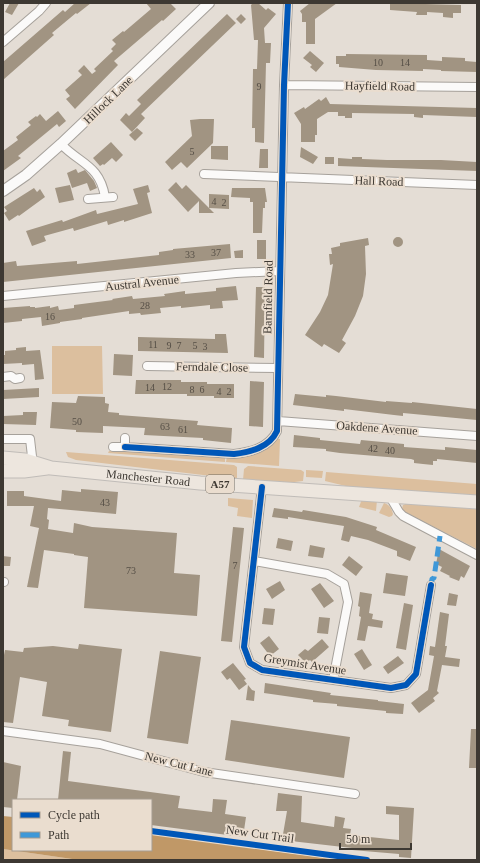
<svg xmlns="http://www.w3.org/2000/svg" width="480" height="863" font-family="Georgia,serif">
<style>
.green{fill:#dcbf9e}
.water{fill:#c09867}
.building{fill:#a19482}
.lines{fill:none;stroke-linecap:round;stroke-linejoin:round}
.minor-casing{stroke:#a6a19b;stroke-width:10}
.tertiary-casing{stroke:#a6a19b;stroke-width:12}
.primary-casing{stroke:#c0bcb8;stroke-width:15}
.minor{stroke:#fbfaf9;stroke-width:8}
.tertiary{stroke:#fbfaf9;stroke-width:10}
.primary{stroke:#ede6de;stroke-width:13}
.quiet{stroke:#3f98d8;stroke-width:5;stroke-dasharray:10 5;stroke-linecap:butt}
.cycleway-casing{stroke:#eaddcf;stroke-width:8}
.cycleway{stroke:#0057b8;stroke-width:6}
.labels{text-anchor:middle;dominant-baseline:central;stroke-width:4;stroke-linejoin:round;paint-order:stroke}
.number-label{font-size:10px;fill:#564f46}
.shield{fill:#eaddcf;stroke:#716a61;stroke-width:1}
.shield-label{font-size:11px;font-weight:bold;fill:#3d3832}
.street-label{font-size:12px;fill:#3d3832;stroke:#eaddcf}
</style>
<rect width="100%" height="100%" fill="#e4ddd5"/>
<path class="green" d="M52,346H102L103,394H52Z
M277,439H280L279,466L226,462L227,456L265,448Z
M135,449L225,456V462L108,453L109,451L135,452Z
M66,452L234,465L237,467V479L76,460L68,457Z
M248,466L301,470L304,472L303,481L286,483L243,480L244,469Z
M306,470L323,471L322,478L306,477Z
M326,472L477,484V497L354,488L325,481Z
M228,498L253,500L252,518L237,516L238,508L228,506Z
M362,499L377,500L376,511L359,507Z
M384,503C389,504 392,509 393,514L392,516L389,517L379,513Z
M408,503L477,509V549L405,512L402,509L403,505Z
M3,849L79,860H3Z"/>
<path class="water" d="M3,816L13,817V850H151V834L339,860H79L3,849Z"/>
<path class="building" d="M10,3H19L12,15L5,12Z
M75,3H91L77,14L76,13L52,33L54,35L3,80V62L63,10L65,12Z
M146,3H170L176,9L163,21L162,20L114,61L118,65L75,109L66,99L70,96L65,90L82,75L78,71L84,65L92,74L96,71L94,69L113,51L111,49L116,44L112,40L123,31L124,32L151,9Z
M253,3H258L266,10L268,8L276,14L264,28L265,43H271L270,63H266L264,143L255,142V128H252L253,69H257L258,40H254L251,5Z
M310,3H337L315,19V44H306V22H302V14L300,11Z
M390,3L461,5V13H453V18L443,17V13L427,12V15H416L417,12L390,10Z
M227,14L236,23L141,114L145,118L132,132L120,120L126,113L129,116L141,104L137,100Z
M241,14L246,19L241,24L236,19Z
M310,51L324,63L316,72L310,67L312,65L303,58Z
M346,54L427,55V60L442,61V57L465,58V61L477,62V72L441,71V70L423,69V71L376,70L339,67V64H336V56H346Z
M326,97L330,104L477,108V117L423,115V118L414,117V114L352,113V118H345V116H338V112H328L317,119V135H315V142H301V124L294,113L304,107L305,109L319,99L321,101Z
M58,111L66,121L59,127L57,124L18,156L21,158L3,171V151L18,140L16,137L31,125L28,122L36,116L37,117L40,114L46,121Z
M200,119H214L213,143L187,168L181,162L172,170L165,162L192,136L190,120Z
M137,128L143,133L135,141L129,135Z
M111,142L123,155L116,162L112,158L104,165L103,164L100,166L93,158Z
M211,146H228V160L211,159Z
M301,147L318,157L313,164L300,157Z
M260,149H268V168H259Z
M325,157H334V164H325Z
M352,157H362V159L387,160H441L477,162V171L338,166V158L352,159Z
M76,169L78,173L85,170L94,181L97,188L90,191L87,183L72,188L67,173Z
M176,182L182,189L186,185L214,213H199V201L188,212L168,190Z
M70,185L74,200L59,203L55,188Z
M148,185L150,192L147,193L152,213L124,222V220L108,225L107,221L74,231L73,228L44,236L46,241L32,246L26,231L62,220L63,222L96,210L97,214L138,204L133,189Z
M34,188L37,192L40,189L45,197L19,216L18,215L9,221L4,213L7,211L4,207Z
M232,188H265L267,202H265V208H263L262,233H253V202H250V198L231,197Z
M209,194L229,195V209L209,208Z
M393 242a5 5 0 1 1 10 0a5 5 0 1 1-10 0Z
M368,238L369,245L365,246L366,274L363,296L355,316L342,340L346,343L339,353L324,344L322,347L305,335L320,312L328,295L333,264L330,265L329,254H332L331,248L340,246V243Z
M257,240H266V259H257Z
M230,244L231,258L3,282V263L16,261L17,266L77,261V264L159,255V252L173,250V249Z
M243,250V258H235L234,251Z
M236,286L238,300L222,301L223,308L210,309V305L181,308V306L160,308L161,313L141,315L140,313L129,314V311L82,318V319L60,322V323L42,326L41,317L22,319V321L3,323V308L30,306V307H35V308L50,306V308L58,306L59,310L74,308V305L113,300L112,299L132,296L133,299L165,296L164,294L185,291V294L216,291V288Z
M256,287H265L264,358L254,357Z
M215,334H226L228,353L138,351V337L215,339Z
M26,347V351L40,350L44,379L35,380L34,364L22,365V363L3,364V355H5V351L16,350V348Z
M114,354L133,355L132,376L113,375Z
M136,380H181V382H207V384H234V398H214V396H187V394H135Z
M250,381L264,382L263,427L249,426Z
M39,388V397L3,399V390Z
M295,394L326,397V395L336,396L386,402V401L412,403V402L477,409V420L403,413V416L394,415L344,409V411L293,405Z
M78,396L105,397V403L109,404L108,412L119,413V415L198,421L197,425L232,428L231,443L203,440V438L144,435L145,428L103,426V433L76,432V430L50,428L52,402L76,403Z
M23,412H37L36,425L3,424V416L23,415Z
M294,435L320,438V440L360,444L361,440L404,444V447L445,450V447L477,450V463L437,459V461H433V465L423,464L414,463V460L411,459L340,453L326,451V449L293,447Z
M81,489L118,492L116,514L48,508L47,519L49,520L48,529L73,533L74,523L92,527L177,533L174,573L200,575L197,616L84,608L88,557L74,555V554L44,550L38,588L27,587L39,528L30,526L34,506H7V491H24V496L61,501L62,490L81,492Z
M274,508L302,512L303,510L346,517L377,527L376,530L416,547L410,561L397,556V551L368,540L351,536L349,542L341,540L344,526L288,517V519L272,517Z
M233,527L244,528L232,642L221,641Z
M278,538L293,541L291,551L276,548Z
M310,545L325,548L323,558L308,556Z
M439,549L470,566L464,578L461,576L459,581L449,577L450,576L440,571L442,567L436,564Z
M3,556L11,557L10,566H3Z
M349,556L363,567L356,576L342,565Z
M386,573L408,576L405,596L383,593Z
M280,581L285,590L272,599L266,589Z
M320,583L334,601L324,608L311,589Z
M360,592L372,594L369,613L373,614L372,619L383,621L382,628L368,626L365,641L357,640L361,617L359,616L360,607L358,606Z
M449,593L458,595L456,606L447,605Z
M404,603L413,605L406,650L396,648Z
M264,608L275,609L273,625L262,624Z
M440,612L449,614L445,646H447L445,657L460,659L459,667L442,665L437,691L439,693L433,698L435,701L419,713L411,703L428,690L434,656L429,655L430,646L435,647Z
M319,617L330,618L328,634L317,633Z
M269,636L279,649L270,656L260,643Z
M322,639L329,647L312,662L310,660L306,663L298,655L305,649L308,651Z
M79,644L122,649L111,732L68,726L69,720L42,716L47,682L20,677L13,723L3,722V660L5,650L23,652L24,648L53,646L78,649Z
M362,649L372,665L364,670L354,654Z
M160,651L201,657L188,744L147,738Z
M398,656L404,663L388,674L383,667Z
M233,663L246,679L244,680L247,684L239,690L230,678L227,680L221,672Z
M265,683L331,693L330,695L378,700V701L404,704L403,714L386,713V711L337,706V704L313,702V700L264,693Z
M248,685L252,690L255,691L254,701L246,700Z
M231,720L350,737L344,778L225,760Z
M471,729H477V768H469Z
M63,751L71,752L68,781L180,796L178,808L212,812L213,799L227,800L225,814L246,817L243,837L151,825V800H58Z
M3,762L21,766L17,800H13V808L3,807Z
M278,793L302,796L301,822L334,827L335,816L345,818L343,828L351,829L350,835L399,840V815L386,814V806L414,808L411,858L399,857V854L352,850V848L282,840L287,811H276Z"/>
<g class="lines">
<g class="minor-casing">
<path id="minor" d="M3,42L39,11L46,3
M284,85L477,87
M61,144C80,164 100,165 105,197
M204,174L477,185
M88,199L113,197
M3,296L236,273L280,271
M147,366L278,368
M3,377L11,376L15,379L20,378
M278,421L477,436
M3,439H30L33,465
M113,447H125V438
M125,447L234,454C250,452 269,448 277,431L284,85L288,3
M262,487L244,647L250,663L262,670L391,688L406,685L416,674L431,585
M389,495L399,512L403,516L477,555
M254,561L327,574L344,584L348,602L333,680
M3,582H4
M3,731L100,744L204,772L355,794"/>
</g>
<g class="tertiary-casing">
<path id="tertiary" d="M3,191L26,175L61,144L209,3"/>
</g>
<g class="primary-casing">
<g id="primary">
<path id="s1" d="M3,458L25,460L51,468L200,483L477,502"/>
<path d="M3,471H24L47,468"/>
</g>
</g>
<use href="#minor" class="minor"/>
<use href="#tertiary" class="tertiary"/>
<use href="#primary" class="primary"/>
<path class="quiet" d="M431,585L432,579L434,578L440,536"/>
<g class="cycleway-casing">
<path id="cycleway" d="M125,447L234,454C250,452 269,448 277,431L284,85L288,3
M262,487L244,647L250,663L262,670L391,688L406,685L416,674L431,585
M151,831L367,860"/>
</g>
<use href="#cycleway" class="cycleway"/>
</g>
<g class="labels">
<g class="number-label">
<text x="378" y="62">10</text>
<text x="405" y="62">14</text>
<text x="259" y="86">9</text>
<text x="192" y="151">5</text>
<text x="214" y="201">4</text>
<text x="224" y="202">2</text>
<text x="216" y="252">37</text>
<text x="190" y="254">33</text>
<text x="145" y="305">28</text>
<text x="50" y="316">16</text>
<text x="153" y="344">11</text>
<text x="169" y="345">9</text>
<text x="179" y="345">7</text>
<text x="195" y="345">5</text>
<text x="205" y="346">3</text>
<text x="167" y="386">12</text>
<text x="150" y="387">14</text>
<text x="192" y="389">8</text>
<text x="202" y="389">6</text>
<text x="219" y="391">4</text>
<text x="229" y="391">2</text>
<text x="77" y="421">50</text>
<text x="165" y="426">63</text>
<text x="183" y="429">61</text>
<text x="373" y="448">42</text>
<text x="390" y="450">40</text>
<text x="105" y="502">43</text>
<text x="235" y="565">7</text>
<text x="131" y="570">73</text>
</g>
<rect class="shield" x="206" y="475" width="28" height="18" rx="3"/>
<g class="shield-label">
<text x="220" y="484">A57</text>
</g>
<g class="street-label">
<text transform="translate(380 86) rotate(1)">Hayfield Road</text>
<text transform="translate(108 100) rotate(-44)">Hillock Lane</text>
<text transform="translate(379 181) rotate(2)">Hall Road</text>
<text transform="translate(142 283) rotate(-6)">Austral Avenue</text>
<text transform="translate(268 297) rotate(-89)">Barnfield Road</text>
<text transform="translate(212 367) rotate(1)">Ferndale Close</text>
<text transform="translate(377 428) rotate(4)">Oakdene Avenue</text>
<text stroke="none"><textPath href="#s1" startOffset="147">Manchester Road</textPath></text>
<text transform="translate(305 664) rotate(9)">Greymist Avenue</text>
<text transform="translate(179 764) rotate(14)">New Cut Lane</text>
<text transform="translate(260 834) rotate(8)">New Cut Trail</text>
</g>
</g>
<rect width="480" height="863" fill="none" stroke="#3d3832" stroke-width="8"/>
<rect x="12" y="799" width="140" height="52" fill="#eaddcf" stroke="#a59b90"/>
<rect x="20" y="812" width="20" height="6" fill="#0057b8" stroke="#a59b90"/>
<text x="48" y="819" font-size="12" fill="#3d3832">Cycle path</text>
<rect x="20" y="832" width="20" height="6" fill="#3f98d8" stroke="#a59b90"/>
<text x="48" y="839" font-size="12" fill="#3d3832">Path</text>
<path d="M340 843v6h71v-6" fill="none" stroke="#3d3832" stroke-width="2"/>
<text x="346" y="843" font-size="12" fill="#3d3832" stroke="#eaddcf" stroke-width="3" paint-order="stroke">50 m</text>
</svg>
